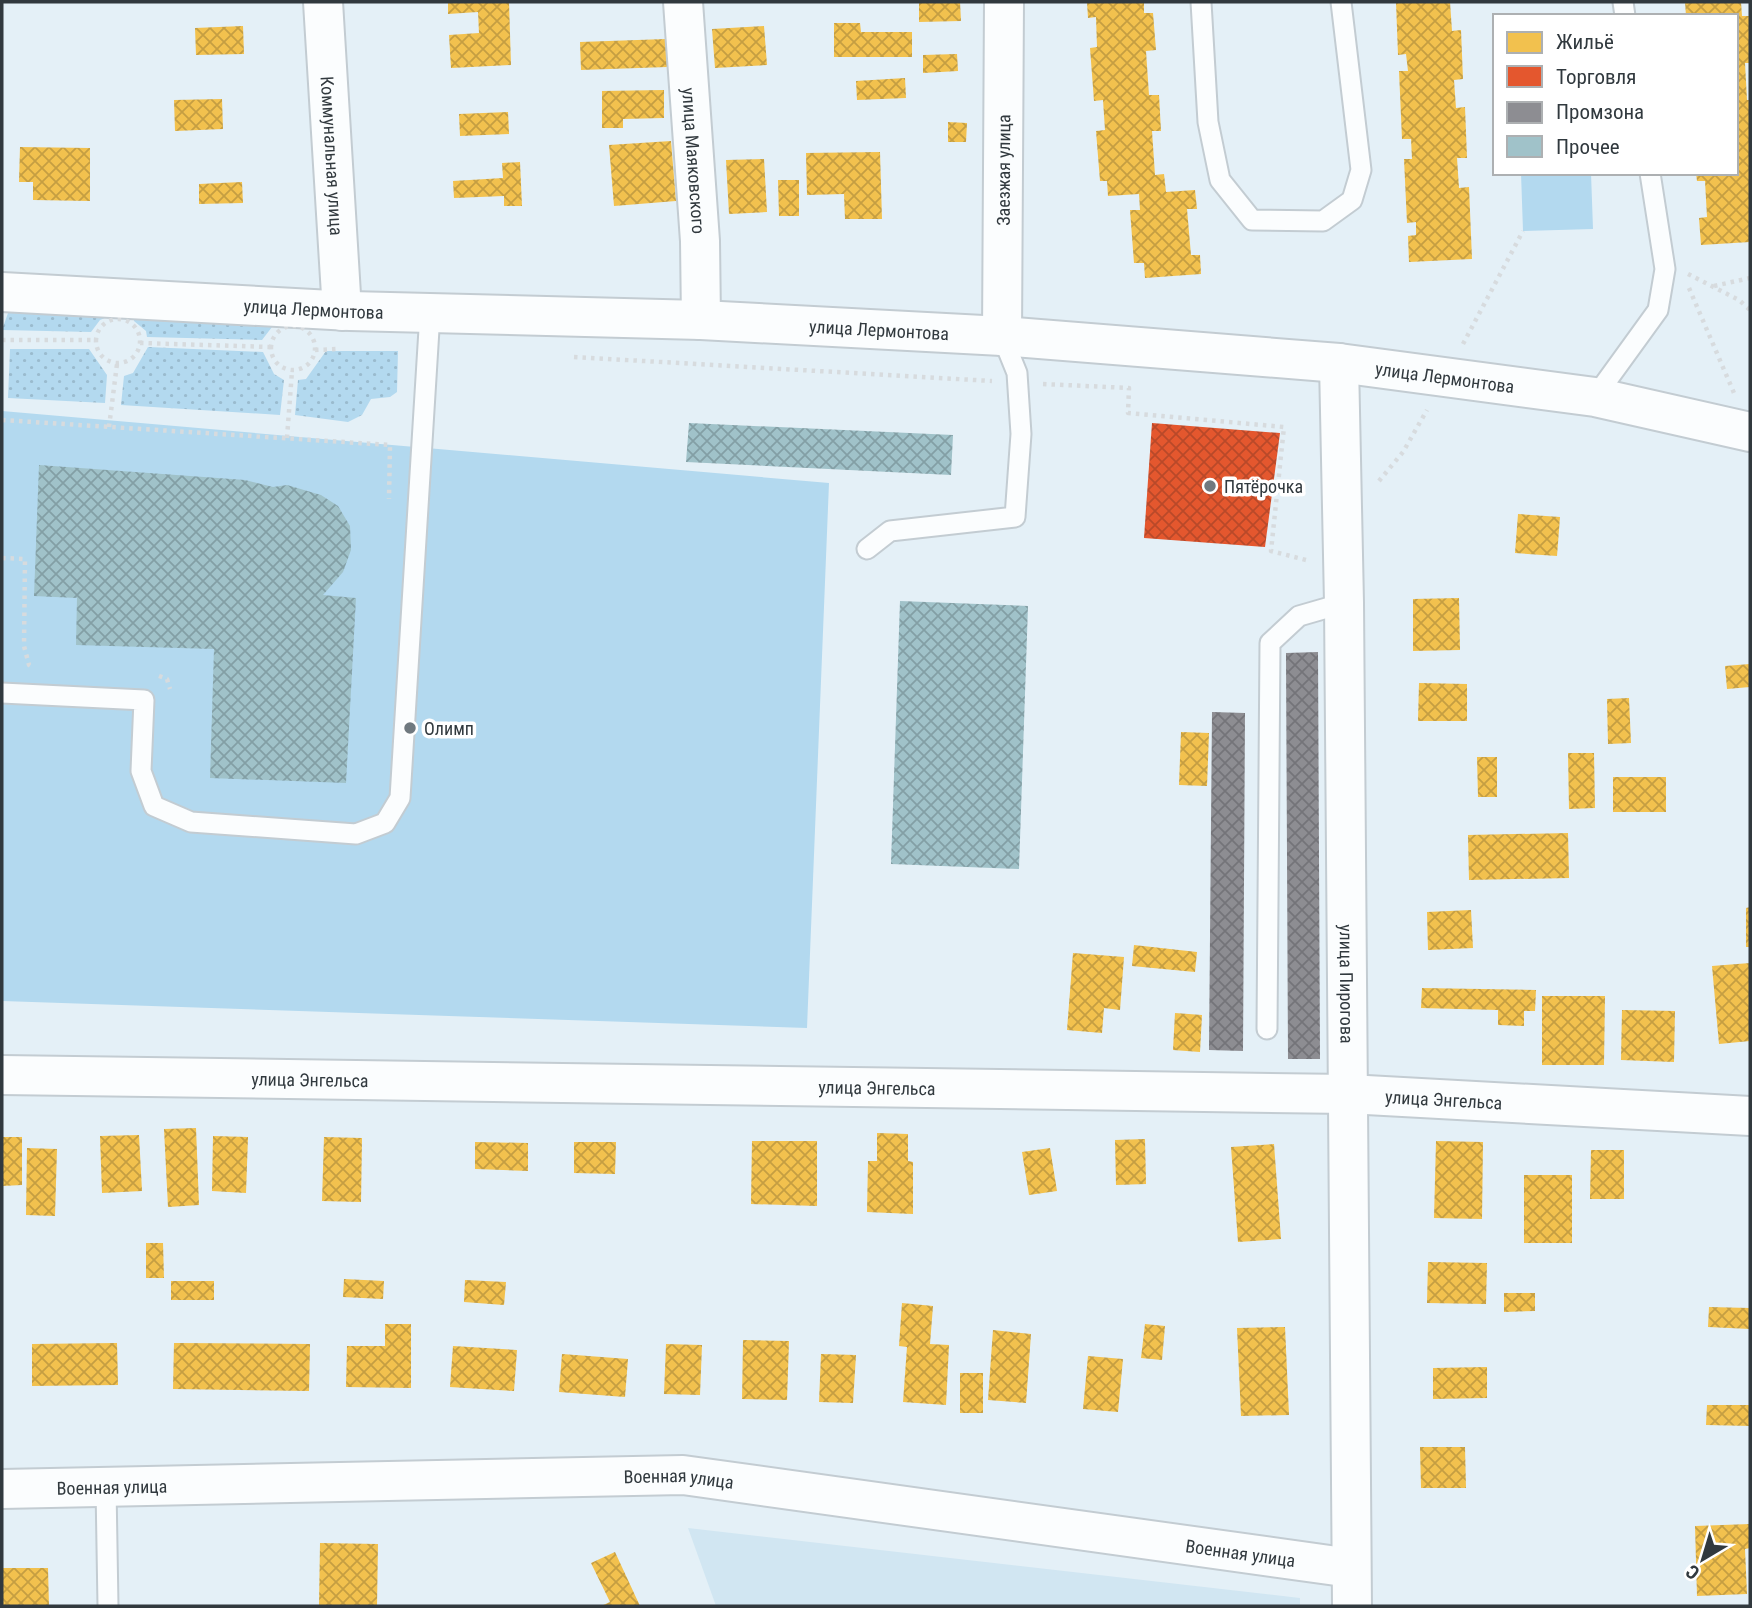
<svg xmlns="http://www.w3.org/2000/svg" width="1752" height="1608" font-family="'Roboto Condensed',sans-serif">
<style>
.built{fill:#d1e6f2}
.grass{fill:url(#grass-dots)}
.park{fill:#b3d9ef}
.homes{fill:url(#homes-cross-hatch)}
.shops{fill:url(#shops-cross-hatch)}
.industry{fill:url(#industry-cross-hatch)}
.building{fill:url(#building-cross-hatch)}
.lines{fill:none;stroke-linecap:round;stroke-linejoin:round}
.service-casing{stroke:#c3ccd2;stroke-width:23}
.minor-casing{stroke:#c3ccd2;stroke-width:42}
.tertiary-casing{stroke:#c3ccd2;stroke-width:42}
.path{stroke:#d7dbde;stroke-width:4.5;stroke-dasharray:3.5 5;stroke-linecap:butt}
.service{stroke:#fbfdfe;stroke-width:19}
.minor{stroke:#fbfdfe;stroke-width:38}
.tertiary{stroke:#fbfdfe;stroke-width:38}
.poi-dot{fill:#70797f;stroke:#fff;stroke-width:2.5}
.labels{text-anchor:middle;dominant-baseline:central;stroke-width:7;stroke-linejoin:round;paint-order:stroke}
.street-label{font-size:18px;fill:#31393e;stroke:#fff}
.poi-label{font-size:18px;fill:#31393e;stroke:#fff;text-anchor:start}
</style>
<defs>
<pattern id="grass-dots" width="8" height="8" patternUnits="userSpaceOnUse" patternTransform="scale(1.75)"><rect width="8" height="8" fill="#b3d9ef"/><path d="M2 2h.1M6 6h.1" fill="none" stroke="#9abbce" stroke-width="1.8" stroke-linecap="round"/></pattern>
<pattern id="homes-cross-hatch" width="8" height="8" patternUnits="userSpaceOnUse" patternTransform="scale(1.75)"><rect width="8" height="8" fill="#f2c14e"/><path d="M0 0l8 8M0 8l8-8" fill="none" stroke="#c59e42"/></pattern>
<pattern id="shops-cross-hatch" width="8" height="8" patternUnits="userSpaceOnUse" patternTransform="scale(1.75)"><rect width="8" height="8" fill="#e4572e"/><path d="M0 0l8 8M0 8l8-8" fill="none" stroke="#b94929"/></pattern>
<pattern id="industry-cross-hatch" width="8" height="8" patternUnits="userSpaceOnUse" patternTransform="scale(1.75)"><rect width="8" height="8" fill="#8d8d92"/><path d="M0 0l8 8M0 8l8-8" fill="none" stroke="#747479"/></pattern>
<pattern id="building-cross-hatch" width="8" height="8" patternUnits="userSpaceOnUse" patternTransform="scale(1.75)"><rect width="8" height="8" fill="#a0c2c9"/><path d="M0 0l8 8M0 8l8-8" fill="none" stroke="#839fa5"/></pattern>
</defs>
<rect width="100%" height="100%" fill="#e4f0f7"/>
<path class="built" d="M688,1528L1300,1598V1606H716Z"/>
<path class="grass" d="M20,307L110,316L100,320L91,332L2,330L8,313Z
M133,307L287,320L272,327L262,340L147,337L146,331L134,321Z
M148,347L263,352L274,374L284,380L280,415L121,405L124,376L133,373Z
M10,349H89L107,375L105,403L8,398Z
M326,351H398L397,392L390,397L371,399L362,415L348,422L295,415L298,380L306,379Z"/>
<path class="park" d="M1521,173H1591L1593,229L1523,231Z
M2,411L829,483L807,1028L2,1001Z"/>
<path class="homes" d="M448,2H509L511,65L451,68L449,35L479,33L478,12L448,14Z
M919,2H960L961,21L919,22Z
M1087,2H1144V13H1153L1156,50L1146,51L1149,95H1159L1161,131H1152L1155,175L1164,174L1166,192L1195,190L1197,209H1187L1191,255H1200L1201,274L1145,278L1144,263H1134L1130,210H1140L1139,194L1108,196L1107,181H1100L1096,131L1105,130L1103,100L1094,101L1090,48L1097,47L1096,17L1088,18Z
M1396,2H1450L1452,31L1461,30L1463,79L1454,80L1456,108L1465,107L1467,158H1457L1459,188L1469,187L1472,259L1409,262L1408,236L1416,235V222L1407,223L1404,159H1412L1411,139H1402L1399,71H1408L1406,54L1398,55Z
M1685,2H1741L1742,16H1750V63H1745L1747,100H1750V242L1701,245L1699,218L1707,217L1705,181H1697L1696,173H1736V16H1686Z
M834,23H860L861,32H912V57H834Z
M243,26L244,54L196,55L195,28Z
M764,26L767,65L715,68L712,29Z
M666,39L667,67L581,70L580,42Z
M957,54L958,71L923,73V55Z
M905,78L906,98L857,100L856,81Z
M664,90V118L623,119V128H602V91Z
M222,99L223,129L175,131L174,100Z
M508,112L509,134L460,136L459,114Z
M948,122L967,123L966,142H948Z
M671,141L676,201L614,206L609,145Z
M20,147L90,148V201L33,200V182H19Z
M880,152L882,219H845L844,194L807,195L806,153Z
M764,159L767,212L729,214L726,160Z
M520,162L522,206H504V196L454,198L453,181L503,178L502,163Z
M778,180H799V216H779Z
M242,182L243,203L199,204V184Z
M1518,514L1560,517L1557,556L1515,553Z
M1459,598L1460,650L1413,651V599Z
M1750,664V687L1727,689L1725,666Z
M1419,683L1467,684V721H1418Z
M1629,698L1631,743L1608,744L1607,699Z
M1181,732L1209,733L1207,786L1179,785Z
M1568,753H1594L1595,808L1569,809Z
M1477,757H1497V797H1478Z
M1613,777H1666V812H1613Z
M1568,833L1569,878L1469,880L1468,835Z
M1750,907V947H1746V908Z
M1471,910L1473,948L1428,950L1427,912Z
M1134,945L1197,952L1195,972L1132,966Z
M1073,953L1124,957L1120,1010L1104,1008L1102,1033L1067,1030Z
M1750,963V1041L1719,1044L1712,966Z
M1422,988L1536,990L1535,1011H1524V1026L1498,1025V1010L1421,1008Z
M1542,996H1605L1604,1065H1542Z
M1622,1010L1675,1011L1674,1062L1621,1060Z
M1175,1013L1202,1015L1200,1052L1173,1050Z
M196,1128L199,1205L168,1207L164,1129Z
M877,1133L908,1134V1161L913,1162V1214L867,1212L868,1161H877Z
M139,1135L142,1191L102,1193L100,1136Z
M213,1136L248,1137L246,1193L212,1191Z
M2,1137H22V1185L2,1186Z
M324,1137L362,1138L361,1202L322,1201Z
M1145,1139L1146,1184L1116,1185L1115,1140Z
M752,1141H817V1206L751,1204Z
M1436,1141L1483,1142L1482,1219L1434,1218Z
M475,1142L528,1143V1171L475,1169Z
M574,1142H616L615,1174L574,1173Z
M1274,1144L1281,1239L1238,1242L1231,1147Z
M27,1148L57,1149L55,1216L26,1215Z
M1050,1148L1057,1191L1029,1195L1022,1152Z
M1591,1150H1624V1199H1590Z
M1524,1175H1572V1243H1524Z
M146,1243H163L164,1278H146Z
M1428,1262L1487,1263L1486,1304L1427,1303Z
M344,1279L384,1281L383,1299L343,1297Z
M465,1280L506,1282L504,1305L464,1302Z
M171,1281H214V1300H171Z
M1504,1293H1535V1311L1504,1312Z
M902,1303L933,1306L930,1344L949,1345L946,1405L903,1402L907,1347L899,1346Z
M1709,1307L1750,1308V1329L1708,1327Z
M385,1324H411V1388L346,1387L347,1346H385Z
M1145,1324L1165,1326L1162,1360L1141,1358Z
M1285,1327L1289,1415L1241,1416L1237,1328Z
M993,1330L1031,1334L1026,1403L988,1400Z
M743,1340L789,1341L787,1400L742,1399Z
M117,1343L118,1385L32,1386V1344Z
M174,1343L310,1344L309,1391L173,1389Z
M666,1344L702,1345L700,1395L664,1394Z
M453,1346L517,1350L514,1391L450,1387Z
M562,1354L628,1359L625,1397L559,1392Z
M821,1354L856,1355L853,1403L819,1402Z
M1088,1356L1123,1359L1118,1412L1083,1409Z
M1487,1367V1398L1433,1399V1368Z
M960,1373H983V1413H960Z
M1707,1405H1750V1426L1706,1425Z
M1420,1447H1465L1466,1488H1421Z
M1750,1524V1548L1745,1549L1747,1594L1697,1596L1695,1526Z
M320,1543L378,1544L377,1606H319Z
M615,1552L640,1606H601L610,1602L591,1563Z
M2,1568H48L49,1606H2Z"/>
<path class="shops" d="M1152,423L1280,433L1265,547L1144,538Z"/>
<path class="industry" d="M1318,652L1320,1059H1288L1286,653Z
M1212,712L1245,713L1243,1051L1209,1050Z"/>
<path class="building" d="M689,423L953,435L951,475L686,462Z
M39,465L245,480L273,487L287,485L321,495L338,506L350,526L351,550L343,572L323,595L356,598L346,783L210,778L214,649L76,645L77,598L34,596Z
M900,601L1028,606L1019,869L891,864Z"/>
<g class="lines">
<g class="service-casing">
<path id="service" d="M1201,2L1208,122L1220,180L1252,220L1323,221L1352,200L1361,170L1341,2
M1623,2L1625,16
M1595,397L1658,310L1665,269L1650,173
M867,549L890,531L1015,517L1021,434L1017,373L1002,336
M2,693L144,700L141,771L154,806L191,822L356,834L385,823L400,798L430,313
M1267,1029L1270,643L1299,616L1344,603
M106,1487L108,1606"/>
</g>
<g class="minor-casing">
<g id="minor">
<path id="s1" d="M323,2L342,311"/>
<path id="s2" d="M683,2L700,241L701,320"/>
<path id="s3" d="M1002,336L1004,2"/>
<path id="s4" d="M1339,363L1344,603L1352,1606"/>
<path id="s5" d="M2,1075L1348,1094L1750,1116"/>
<path id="s6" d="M2,1489L683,1475L1351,1568"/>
</g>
</g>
<g class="tertiary-casing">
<g id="tertiary">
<path id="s7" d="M2,292L350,311L701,320L1002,336L1339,363L1595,397L1750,432"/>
</g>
</g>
<path class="path" d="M1688,274L1739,300L1750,310
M1714,286L1750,278
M1689,288L1734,393
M96 341a22 22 0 1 1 44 0a22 22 0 1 1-44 0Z
M271 348a22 22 0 1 1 44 0a22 22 0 1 1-44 0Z
M2,340H96
M140,343L271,347
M1463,344L1523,231
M315,350L338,349
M574,357L992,381
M1043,384L1129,388L1128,413L1284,427L1271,551L1310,561
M2,420L390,445L389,499
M109,427L117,364
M287,438L292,371
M1379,481L1403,452L1427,410
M2,558L25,559L24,646L29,665L32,667
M159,676L167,679L170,689"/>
<use href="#service" class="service"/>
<use href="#minor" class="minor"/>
<use href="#tertiary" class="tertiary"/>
</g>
<g class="poi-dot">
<circle cx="1210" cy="486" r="7"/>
<circle cx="410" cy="728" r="7"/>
</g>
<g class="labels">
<g class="street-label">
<text stroke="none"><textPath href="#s1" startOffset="154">Коммунальная улица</textPath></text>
<text stroke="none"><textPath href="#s2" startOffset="159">улица Маяковского</textPath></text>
<text stroke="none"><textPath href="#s3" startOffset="166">Заезжая улица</textPath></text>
<text stroke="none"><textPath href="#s7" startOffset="312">улица Лермонтова</textPath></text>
<text stroke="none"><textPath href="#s7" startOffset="878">улица Лермонтова</textPath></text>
<text stroke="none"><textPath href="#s7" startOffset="1446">улица Лермонтова</textPath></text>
<text stroke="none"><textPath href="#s4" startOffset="621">улица Пирогова</textPath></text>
<text stroke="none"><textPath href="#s5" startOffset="308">улица Энгельса</textPath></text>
<text stroke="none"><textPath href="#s5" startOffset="875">улица Энгельса</textPath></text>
<text stroke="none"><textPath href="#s5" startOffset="1442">улица Энгельса</textPath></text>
<text stroke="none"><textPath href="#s6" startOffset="677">Военная улица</textPath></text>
<text stroke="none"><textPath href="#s6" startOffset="110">Военная улица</textPath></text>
<text stroke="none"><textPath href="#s6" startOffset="1244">Военная улица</textPath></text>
</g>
<g class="poi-label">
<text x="1224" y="486">Пятёрочка</text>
<text x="424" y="728">Олимп</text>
</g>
</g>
<rect width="1752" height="1608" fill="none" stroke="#31393e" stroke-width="7"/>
<rect x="1493" y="14" width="245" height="161" fill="#ffffff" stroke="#adb0b2" stroke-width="2"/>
<rect x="1507" y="32" width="35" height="21" fill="#f2c14e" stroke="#adb0b2" stroke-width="2"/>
<text x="1556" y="49" font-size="21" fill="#31393e">Жильё</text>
<rect x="1507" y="66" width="35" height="21" fill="#e4572e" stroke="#adb0b2" stroke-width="2"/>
<text x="1556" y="84" font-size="21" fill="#31393e">Торговля</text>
<rect x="1507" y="102" width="35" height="21" fill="#8d8d92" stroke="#adb0b2" stroke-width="2"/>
<text x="1556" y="119" font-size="21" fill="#31393e">Промзона</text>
<rect x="1507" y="136" width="35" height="21" fill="#a0c2c9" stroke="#adb0b2" stroke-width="2"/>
<text x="1556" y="154" font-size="21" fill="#31393e">Прочее</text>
<g transform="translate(1703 1559) rotate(218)" stroke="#ffffff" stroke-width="5" paint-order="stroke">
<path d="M0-5L12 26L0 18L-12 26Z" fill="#31393e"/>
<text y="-10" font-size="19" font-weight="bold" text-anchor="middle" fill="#31393e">С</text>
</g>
</svg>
